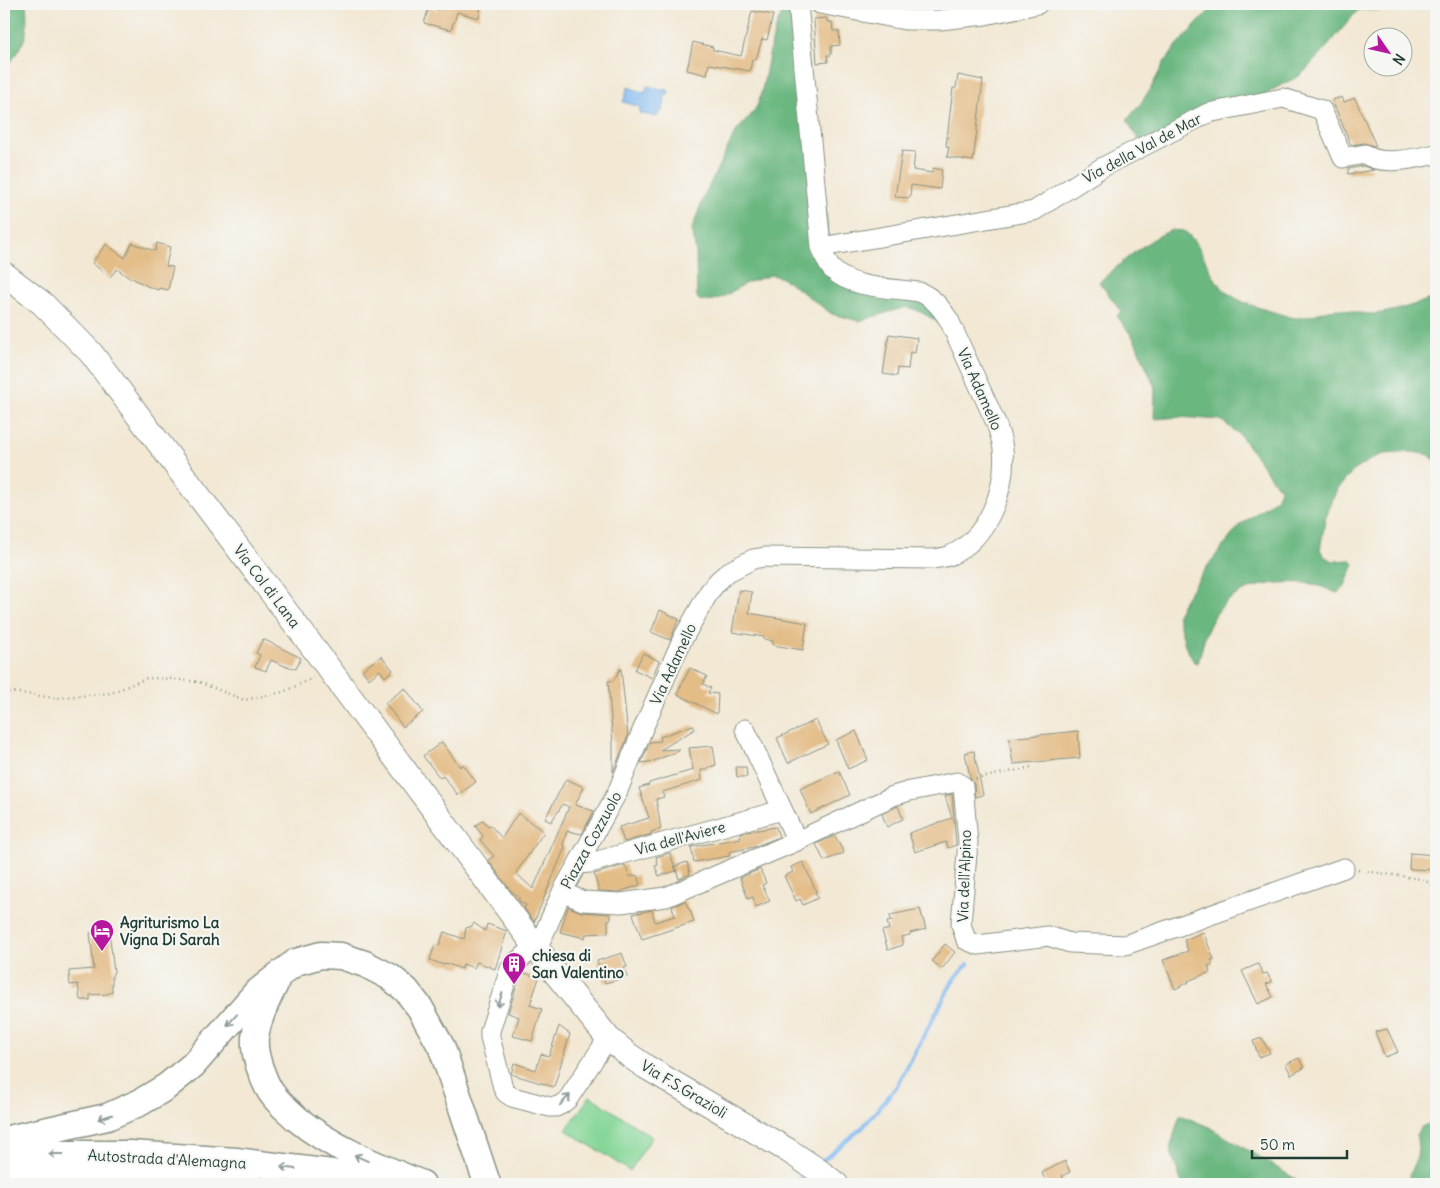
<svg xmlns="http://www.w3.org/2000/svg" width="1440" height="1188" font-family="Delius,sans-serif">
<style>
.green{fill:#84d697;stroke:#528a66}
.forest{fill:#6bb780;stroke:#457a5a}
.water{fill:#7fb9f1;stroke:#4f7b92}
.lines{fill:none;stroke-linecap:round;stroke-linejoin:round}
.stream{stroke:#7fb9f1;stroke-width:4}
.building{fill:#e3bc86}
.minor-casing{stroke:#889284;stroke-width:21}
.major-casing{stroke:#889284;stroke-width:26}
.highway-casing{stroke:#889284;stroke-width:29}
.path{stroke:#889284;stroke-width:2.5;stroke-dasharray:1 4;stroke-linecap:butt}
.minor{stroke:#fff;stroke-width:19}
.major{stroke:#fff;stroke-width:24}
.highway{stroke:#fff;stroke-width:26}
.oneway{stroke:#8f9e9a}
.labels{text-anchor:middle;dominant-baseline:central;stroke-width:4.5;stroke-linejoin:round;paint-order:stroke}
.street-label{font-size:15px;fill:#1f3d34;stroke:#f6f6f2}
.poi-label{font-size:15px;font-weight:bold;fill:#1f3d34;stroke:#f6f6f2;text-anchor:start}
</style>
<rect width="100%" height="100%" fill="#f6f6f2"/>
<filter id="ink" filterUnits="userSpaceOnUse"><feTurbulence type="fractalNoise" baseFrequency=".02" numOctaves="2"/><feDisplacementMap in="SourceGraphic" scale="10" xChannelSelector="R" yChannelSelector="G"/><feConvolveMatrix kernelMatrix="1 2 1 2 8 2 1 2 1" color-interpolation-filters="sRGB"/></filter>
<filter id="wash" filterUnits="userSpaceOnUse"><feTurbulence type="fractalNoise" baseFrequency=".0096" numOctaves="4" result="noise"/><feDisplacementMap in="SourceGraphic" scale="20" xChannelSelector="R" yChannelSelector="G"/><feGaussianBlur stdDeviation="1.12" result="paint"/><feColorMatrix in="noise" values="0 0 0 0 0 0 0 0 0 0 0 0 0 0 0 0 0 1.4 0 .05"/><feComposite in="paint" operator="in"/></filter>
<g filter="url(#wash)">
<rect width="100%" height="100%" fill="#f2e8d4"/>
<path class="green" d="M590,1096L652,1137L630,1171L566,1130Z"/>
<path class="forest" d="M4,4H26C27,14 28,32 24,40C19,51 11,62 4,71Z
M1216,4H1389L1382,10H1375L1367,9L1358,10L1326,48L1301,75L1274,89L1256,102L1141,144L1127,120L1139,106L1151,88L1165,61L1169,57L1178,44Z
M788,7H800L833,270L917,293L940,323L917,310L906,307L859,321L832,314L790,283L780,277L771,275L746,283L723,297L713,300L704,301L699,300L697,297L696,253L692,229L704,196L735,133C743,123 751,117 757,106C767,84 770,20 788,7Z
M1172,230C1175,231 1180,230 1183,231C1200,238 1209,277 1224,290C1240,304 1261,308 1280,314C1285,315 1290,318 1295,318C1309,319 1322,310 1336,309C1347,309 1358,314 1370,314C1389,314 1417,304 1436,297V461L1429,455L1413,452L1384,454L1373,458L1352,472L1336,491L1325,520L1320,550L1325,557L1333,561L1351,560L1354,564L1344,588L1337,593C1327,589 1315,583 1304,583C1275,581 1238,585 1219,610C1212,619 1205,633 1203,644C1201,651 1200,657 1198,663L1194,662L1185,645L1177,614L1185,599L1209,564L1240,525L1276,499L1281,487L1276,485L1241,436L1221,420L1180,417L1154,419L1155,387L1134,339L1117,316L1121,311L1099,282C1122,263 1144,241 1172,230Z
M1180,1115L1209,1127L1304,1184H1182L1170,1148Z
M1436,1121V1184H1407C1410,1172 1418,1161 1418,1147C1418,1143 1417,1139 1416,1135L1421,1127Z"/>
<path class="water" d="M647,86L668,90L669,94L664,97C666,106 663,111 656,117L639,113L640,107L623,102L628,87L645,93Z"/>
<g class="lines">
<path class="stream" d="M821,1162L863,1127L897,1086L954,979L968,964
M793,1184L807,1172"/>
</g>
<g id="blocks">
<path class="building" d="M437,4H481L479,18L457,12L454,23H453L451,30L424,23L429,7L438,10L439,8H437Z
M752,11L773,15L767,40L762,39L756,60L752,59L750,71L709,64L707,75L687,70L693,42L713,47V50L741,56Z
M827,18V22H832L833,31H839L840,45L831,46V55H827L828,62L817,63L814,19Z
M958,75L983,80L973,161L947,157L949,147L946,146L953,88H956Z
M1342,97L1344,102L1355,98L1376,146H1374L1364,143L1351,145L1332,100Z
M902,151L915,152L913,170L932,173L933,168L942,170L940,189L911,185L910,198L895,197Z
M1363,166L1374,170L1348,174V169Z
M132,243L155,251L157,243L170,247L166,266L173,267L168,290L159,288L158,290L147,286L132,278L131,279L117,269L110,277L92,263L106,244L125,258Z
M889,334L917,338L915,353L910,352L908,369L898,368L897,376L883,374Z
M739,590L752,592L749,613L807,623L803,650L773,645V641L764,639V637L732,632Z
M660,610L679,619L670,640L651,632Z
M263,639L301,658L296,669L287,666V667L271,660L266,671L255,667L260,655L256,653Z
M643,653L659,661L652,678L635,670Z
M381,656L393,670L385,677L380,670L369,679L362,670Z
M621,668L628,736L613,772V744L608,681H613Z
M690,668L707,676L703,684L711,688L708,693L718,694L717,714L677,694Z
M405,688L423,712L403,727L385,703Z
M816,720L828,744L788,763L777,738Z
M693,725L695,729L660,750L679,749V751L654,761L641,763L650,742L661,741L660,737Z
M856,731L868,760L848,769L836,740Z
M1078,731L1080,758L1013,764L1009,738Z
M442,742L460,767L463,764L476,782L458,795L443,776L440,778L423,756Z
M713,746L716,765L707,768V770H701L702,780L662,792L664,797L656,799L661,829L651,832L652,834L624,842L619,827L649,818L639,788L649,785V783L693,770L689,748Z
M974,751L983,795L975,797L974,785L970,777L965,753Z
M736,767H746L747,777H737Z
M839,771L850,795L811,814L800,789Z
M566,779L584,787L575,805L594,811L582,834L567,831L563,845L565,847L534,922L524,908L526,905L519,901V897L510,890L488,860L494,856L480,840L483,836L475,826L483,820L488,826L490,825L502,838L518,813L544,832L516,873L533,889L569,807L563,804L551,822L545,819Z
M952,794L956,845L948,848L946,842L915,852L909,833L952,818L945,796Z
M898,806L903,819L887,827L882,814Z
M776,827L779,837L754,847L729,852L730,856L694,862L691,847L741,838L740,833Z
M835,836L844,853L824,861L816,844Z
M670,853L676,871L659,876L655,866L658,865L656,857Z
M1410,853L1436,855V870L1409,869Z
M687,862L690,874L679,879L675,866Z
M803,862L816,891L815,892L818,898L803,905L800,899L796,901L784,876L793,872L791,867Z
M625,865L630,877L637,875L640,885L619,892L599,891L594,874Z
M760,869L766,883L762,885L770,901L756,907L753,897L748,899L740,878Z
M685,901L689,910H690L694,922L642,939L633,914L652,910L655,922L675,916L672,907Z
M568,907L582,912L610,914L611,919L608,920V933L586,934L585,938L560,932Z
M920,909L926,929L910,933V935L901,937L903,945L888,950L882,931L889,929L887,922L891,921L890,915Z
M474,923L485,931L487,924L507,931L495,969L477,962L474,968L463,964L462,969L445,963L444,965L430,960L435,945L439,946L444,932L464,939L466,928L472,926Z
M109,931L114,972L112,975V992L107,994L90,995V1000H80L78,984L70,985L69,971L94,969L90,933Z
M1203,932L1214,959L1211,960L1213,964L1208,966L1210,972L1188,981L1189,982L1175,989L1163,960L1188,951L1184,940Z
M945,944L955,952L942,969L932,961Z
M622,953L627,967L624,968L627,977L605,983L597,961Z
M1258,964L1263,974L1267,973L1272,982L1266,984L1273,997L1258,1004L1242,971Z
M522,972L539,978L530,1005L542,1009L532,1041L513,1036L519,1017L508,1013L520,975Z
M559,1026L570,1034L554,1087L511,1074L514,1063L536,1070L541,1054L549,1056Z
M1387,1029L1398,1052L1385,1057L1375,1032Z
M1262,1038L1270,1053L1259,1057L1253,1041Z
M1299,1058L1304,1068L1291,1075L1286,1064Z
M1065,1161L1070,1172L1062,1176L1066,1184H1047L1042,1173Z"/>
</g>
</g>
<g filter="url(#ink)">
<use href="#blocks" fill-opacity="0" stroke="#889284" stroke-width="1"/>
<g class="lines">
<g class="minor-casing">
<path id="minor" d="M820,4L905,20H940L985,15L1038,4
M821,247L1034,211L1101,168L1208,113L1283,98L1322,110L1343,158L1365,154C1381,167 1417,158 1436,154
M745,729L797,841
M578,864L590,863L782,810
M562,892L583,901L621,903L666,897L797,841L893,796L910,791L957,782L963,786L968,842L961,924L966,940L978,945L1048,936L1070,943L1125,945L1344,868
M608,1038L568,1099L562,1104L556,1107H550L512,1097L506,1093L503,1088L490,1037V1031L510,969L516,962L536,947L543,936L562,892L617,793L642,731L682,640L709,592L718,581L728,572L753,559L765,557L932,559C938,558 945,558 951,555C988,538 1007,488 1003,449C1002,440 999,432 996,423L949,320C941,308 933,297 919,292C893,288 849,289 831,268C826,262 824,254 821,247L798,4"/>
</g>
<g class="major-casing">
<path id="major" d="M4,274L43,304L91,353L330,670L553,970L608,1038L630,1056L646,1067L789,1151L819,1171L836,1184"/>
</g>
<g class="highway-casing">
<path id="highway" d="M275,984C266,1001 258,1018 255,1037C254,1048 257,1061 261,1071C264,1079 267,1088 273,1095C279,1104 289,1111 297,1119C334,1149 378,1166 422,1184
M4,1140L107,1117L141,1102L166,1087L193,1065L255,994L280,974L296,962L321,955L341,956L365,964L390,977L406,990L420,1008L442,1048L487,1183
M4,1154H130L236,1161L332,1173L388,1184
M4,1176L128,1177L248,1184"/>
</g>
<path class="path" d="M4,691L55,698L111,693L147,678L174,679L199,682L244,700L283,692L313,678
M976,779L1032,767
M1358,870L1421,879L1436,886"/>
<use href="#minor" class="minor"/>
<use href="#major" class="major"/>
<use href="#highway" class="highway"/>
</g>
<defs><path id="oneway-shaft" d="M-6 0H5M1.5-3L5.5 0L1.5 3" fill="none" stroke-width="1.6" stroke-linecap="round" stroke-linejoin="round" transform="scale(1.25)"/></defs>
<g class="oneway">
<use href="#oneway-shaft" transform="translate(500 1000) rotate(109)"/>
<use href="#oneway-shaft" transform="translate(232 1020) rotate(131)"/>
<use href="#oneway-shaft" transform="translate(565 1100) rotate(-46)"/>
<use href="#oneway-shaft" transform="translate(105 1117) rotate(163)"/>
<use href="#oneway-shaft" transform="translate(56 1154) rotate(-180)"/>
<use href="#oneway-shaft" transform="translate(361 1158) rotate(-155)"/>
<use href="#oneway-shaft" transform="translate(288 1168) rotate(-173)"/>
</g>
</g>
<defs>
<g id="hotel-pin" transform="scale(1.25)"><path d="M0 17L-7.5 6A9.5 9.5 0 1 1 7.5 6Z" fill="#b5179e" stroke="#f6f6f2"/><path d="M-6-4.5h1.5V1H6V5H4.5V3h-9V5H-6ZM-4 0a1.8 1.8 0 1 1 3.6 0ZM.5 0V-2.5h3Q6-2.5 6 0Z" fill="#fff"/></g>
<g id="building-pin" transform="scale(1.25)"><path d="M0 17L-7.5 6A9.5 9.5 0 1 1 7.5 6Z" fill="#b5179e" stroke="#f6f6f2"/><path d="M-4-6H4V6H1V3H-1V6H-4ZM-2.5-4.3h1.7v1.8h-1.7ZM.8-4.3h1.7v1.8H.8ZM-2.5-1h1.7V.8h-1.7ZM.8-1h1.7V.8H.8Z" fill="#fff"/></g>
</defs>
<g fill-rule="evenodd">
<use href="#hotel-pin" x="102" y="931"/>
<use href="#building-pin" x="514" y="964"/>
</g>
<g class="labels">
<g class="street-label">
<text transform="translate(1142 148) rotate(-28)">Via della Val de Mar</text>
<text transform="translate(980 389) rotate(66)">Via Adamello</text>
<text transform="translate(267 586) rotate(53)">Via Col di Lana</text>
<text transform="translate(673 664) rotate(-65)">Via Adamello</text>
<text transform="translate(680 838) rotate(-15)">Via dell'Aviere</text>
<text transform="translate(591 840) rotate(-61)">Piazza Cozzuolo</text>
<text transform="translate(964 876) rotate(-88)">Via dell'Alpino</text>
<text transform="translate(684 1089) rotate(31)">Via F.S.Grazioli</text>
<text transform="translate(167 1159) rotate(3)">Autostrada d'Alemagna</text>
</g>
<g class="poi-label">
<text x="120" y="922">Agriturismo La<tspan x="120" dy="17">Vigna Di Sarah</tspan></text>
<text x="532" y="955">chiesa di<tspan x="532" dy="17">San Valentino</tspan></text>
</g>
</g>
<rect width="1440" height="1188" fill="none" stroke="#f6f6f2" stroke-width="20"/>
<g transform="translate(1388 52) rotate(124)"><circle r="24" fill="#f6f6f2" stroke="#a0aca6"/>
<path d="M0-4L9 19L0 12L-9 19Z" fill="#b5179e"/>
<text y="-8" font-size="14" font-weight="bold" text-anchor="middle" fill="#1f3d34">N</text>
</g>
<path d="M1252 1150v8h95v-8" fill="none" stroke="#1f3d34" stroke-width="2.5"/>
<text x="1260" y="1150" font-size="15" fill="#1f3d34" stroke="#f6f6f2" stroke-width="4" paint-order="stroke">50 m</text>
</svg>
